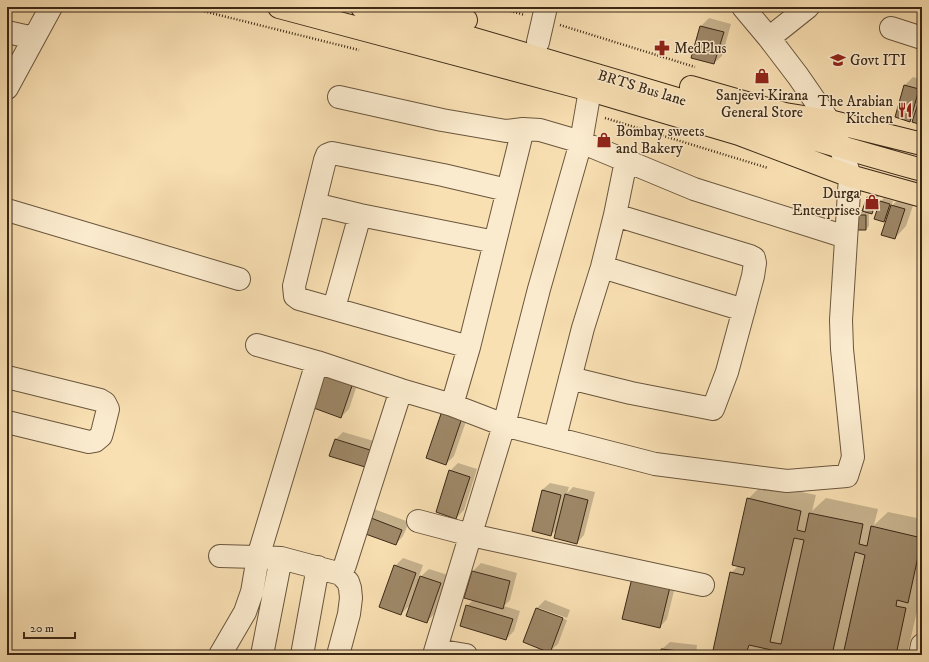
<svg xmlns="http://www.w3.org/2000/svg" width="929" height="662" font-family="'IM FELL DW Pica',serif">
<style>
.shadow{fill:#0003;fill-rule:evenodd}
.building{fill:#9e8868;stroke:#3b2816;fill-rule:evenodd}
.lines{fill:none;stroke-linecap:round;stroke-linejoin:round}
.minor-casing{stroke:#6a563d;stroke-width:24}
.major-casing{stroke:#3b2816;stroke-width:24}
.path{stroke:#3b2816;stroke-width:2.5;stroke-dasharray:1 2;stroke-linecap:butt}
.minor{stroke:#fbebce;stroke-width:22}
.major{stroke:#f9e0b3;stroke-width:22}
.labels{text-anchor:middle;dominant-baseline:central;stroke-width:3;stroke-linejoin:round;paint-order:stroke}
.poi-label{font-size:15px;fill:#3b2816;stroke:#fbebce;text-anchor:start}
.street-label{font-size:15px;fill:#3b2816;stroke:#fbebce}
</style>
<rect width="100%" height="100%" fill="#f9e0b3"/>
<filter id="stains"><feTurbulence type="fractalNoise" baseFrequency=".005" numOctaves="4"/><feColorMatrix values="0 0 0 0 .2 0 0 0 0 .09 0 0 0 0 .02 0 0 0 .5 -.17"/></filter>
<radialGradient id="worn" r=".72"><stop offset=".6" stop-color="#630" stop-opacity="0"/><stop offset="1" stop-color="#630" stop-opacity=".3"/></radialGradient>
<path class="shadow" d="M709,18L731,24L722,56L714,63L693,57L701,26Z
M913,77L922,80V123L916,115L910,121L896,116L905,85Z
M904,193L916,197L906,226L895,238L889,216L883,221L880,202L884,198L893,201L891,207Z
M871,194L879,196L875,210L871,213H869V226L866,229L857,216L861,212H863L868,197Z
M324,370L361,373L349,409L341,417Z
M452,401L471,407L454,456L446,464Z
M343,432L377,442L364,466L336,439Z
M458,463L477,469L464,510L456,518L450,471Z
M550,483L569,487L567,493L573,487L595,492L584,535L577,543L557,529L551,535L542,490Z
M763,484L816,495L812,511L826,498L878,509L874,525L888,512L922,519V587L917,592L921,593L907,655H713L731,573L738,566L748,499Z
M374,509L409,522L403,536L396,544L366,516Z
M403,558L423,565L418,579L429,569L448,575L434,614L427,622L412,603L401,614L395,566Z
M481,563L517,573L510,600L504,606L520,611L514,631L506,639L467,606L473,600L466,598L473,571Z
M633,579H677L667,619L660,627Z
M545,600L570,610L567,618L539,608V610L567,620L558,644L550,651L524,642L537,608Z
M670,642L697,645L696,655H661L662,649ZM667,649L695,652V654L667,651Z"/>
<path class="building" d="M700,26L724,32L714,64L691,58Z
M904,85L919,89L910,122L895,117Z
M922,91V125L912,122Z
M867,197L876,200L872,214L862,211Z
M880,201L890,204L884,222L874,219Z
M891,205L905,209L895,239L881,235Z
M856,215H866V230H856Z
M324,370L354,380L341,418L311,407Z
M443,408L463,415L446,465L426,458Z
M335,439L370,450L365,467L329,456Z
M449,470L470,477L456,519L436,512Z
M542,490L561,495L551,536L532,531Z
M565,494L588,500L577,544L554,538Z
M747,498L801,511L797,530L805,532L809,513L863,524L859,544L867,546L871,526L922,538L908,603L897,600L896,606L906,608L896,655H843L865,555L855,552L832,655H794L749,645L747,651L767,655H712L730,572L743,575L745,568L732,565ZM794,538L804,540L781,644L770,642Z
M366,516L402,530L396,545L360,532Z
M394,565L416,573L401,615L379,607Z
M472,571L510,581L503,609L464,598Z
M420,576L441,583L427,623L406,616Z
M632,578L670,587L660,628L622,619Z
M466,605L513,619L506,640L460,626Z
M536,608L563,618L550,653L523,642Z
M661,649L690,652L689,655H660Z"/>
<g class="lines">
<g class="minor-casing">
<path id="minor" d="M891,28L922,38
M7,32L34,38
M769,38L808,7
M538,42L546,7
M7,88L51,7
M339,97L442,120L506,131L523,129L540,130L581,142L694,189L846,237
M314,204L360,215L495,242
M7,210L239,279
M602,267L744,310
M334,308L360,215
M257,345L317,362L401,390L452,405L504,425L655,464L787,481L847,476L853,457L842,349L841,320L850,176L840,146L829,121L798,76L769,38L743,7
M469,347L299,299L295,296L294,286L325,160L327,155L332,153L443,175L507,190
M317,362L258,557L281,558L341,574L348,582L350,588L351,598L349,614L338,655
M7,377L100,400L105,403L108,409L103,429L101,436L95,441L89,442L7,422
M570,378L631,393L713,409L727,372L753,276L755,263L754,258L750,256L615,215
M452,405L469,347L523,129
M555,437L583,328L602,267L615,215L626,161
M418,521L471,535L703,585
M341,574L345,565L401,390
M436,650L466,655
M220,655L245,612L252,592L258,557L220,556
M262,655L281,558
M302,655L318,567
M434,655L504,425L539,289L581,142L590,90
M920,655L922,645"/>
</g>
<g class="major-casing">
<path id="major" d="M279,7L590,90L739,134L850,176L922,196
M362,7C549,59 735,118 922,170
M420,7L466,20
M691,87L785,114L829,121L922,144"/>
</g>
<path class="path" d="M187,7L359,50
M496,7L525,15
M560,25L695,67
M605,118L768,168"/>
<use href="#minor" class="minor"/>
<use href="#major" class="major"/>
</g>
<defs>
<g id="pharmacy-bare" transform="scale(1.2)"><path d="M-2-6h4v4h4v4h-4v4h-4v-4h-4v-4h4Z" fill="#8f2418" stroke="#fbebce" stroke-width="2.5" paint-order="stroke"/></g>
<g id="university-bare" transform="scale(1.2)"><path d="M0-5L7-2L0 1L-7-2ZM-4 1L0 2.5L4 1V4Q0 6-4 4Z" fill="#8f2418" stroke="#fbebce" stroke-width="2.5" paint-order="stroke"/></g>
<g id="shop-bare" transform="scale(1.2)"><path d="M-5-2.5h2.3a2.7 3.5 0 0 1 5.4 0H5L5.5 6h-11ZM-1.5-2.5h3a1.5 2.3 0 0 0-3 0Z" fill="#8f2418" stroke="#fbebce" stroke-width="2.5" paint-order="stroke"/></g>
<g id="restaurant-bare" transform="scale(1.2)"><path d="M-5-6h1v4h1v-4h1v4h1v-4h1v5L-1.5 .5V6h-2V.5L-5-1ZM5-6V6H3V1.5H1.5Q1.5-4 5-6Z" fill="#8f2418" stroke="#fbebce" stroke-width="2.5" paint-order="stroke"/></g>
</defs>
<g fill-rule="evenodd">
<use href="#pharmacy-bare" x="662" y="48"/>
<use href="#university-bare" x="838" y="60"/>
<use href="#shop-bare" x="762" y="76"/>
<use href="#restaurant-bare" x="905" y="110"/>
<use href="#shop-bare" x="604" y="140"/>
<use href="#shop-bare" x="872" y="202"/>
</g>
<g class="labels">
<g class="poi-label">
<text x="674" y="48">MedPlus</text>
<text x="850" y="60">Govt ITI</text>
<text x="762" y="95" text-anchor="middle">Sanjeevi Kirana<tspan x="762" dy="17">General Store</tspan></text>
<text x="893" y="101" text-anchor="end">The Arabian<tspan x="893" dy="17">Kitchen</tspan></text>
<text x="616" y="131">Bombay sweets<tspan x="616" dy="17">and Bakery</tspan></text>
<text x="860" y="193" text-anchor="end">Durga<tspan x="860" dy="17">Enterprises</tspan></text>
</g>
<g class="street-label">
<text transform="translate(642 88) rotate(17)">BRTS Bus lane</text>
</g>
</g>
<rect width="929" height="662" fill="none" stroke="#f9e0b3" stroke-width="24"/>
<rect x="8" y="8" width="913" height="646" fill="none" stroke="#3b2816" stroke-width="2"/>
<rect x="12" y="12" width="905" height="638" fill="none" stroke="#3b2816"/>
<path d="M24 632v6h51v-6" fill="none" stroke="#3b2816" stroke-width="2"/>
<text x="30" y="632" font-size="12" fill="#3b2816" stroke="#fbebce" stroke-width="3" paint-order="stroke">20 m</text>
<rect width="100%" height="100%" filter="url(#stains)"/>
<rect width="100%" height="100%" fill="url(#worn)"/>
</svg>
